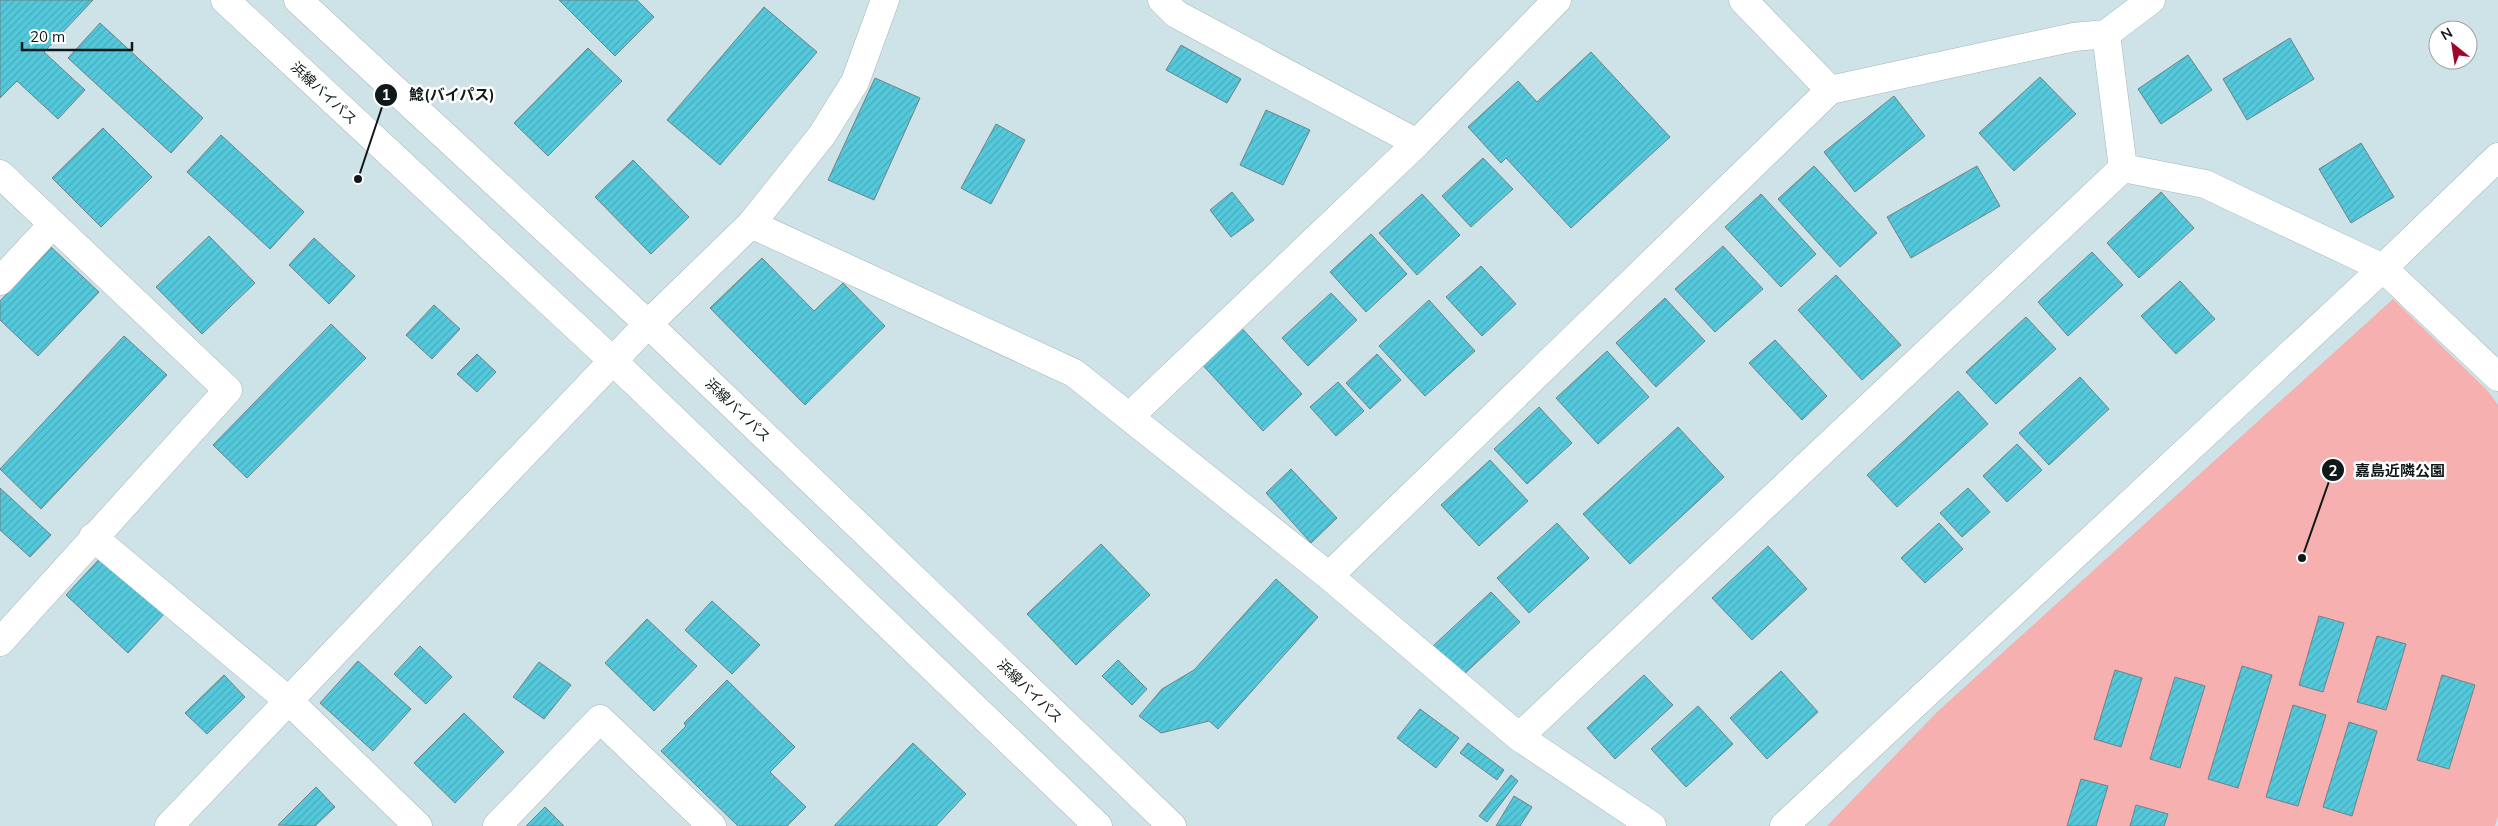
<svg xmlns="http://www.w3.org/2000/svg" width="2498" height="826" font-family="Mulish,'Noto Sans JP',sans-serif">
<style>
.green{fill:#f5b0af}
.building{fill:url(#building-hatch);stroke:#6f8286}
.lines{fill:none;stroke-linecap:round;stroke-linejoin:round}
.street-casing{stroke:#a2b6ba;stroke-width:29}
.secondary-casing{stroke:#a2b6ba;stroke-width:29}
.highway-casing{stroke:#a2b6ba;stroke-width:29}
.street{stroke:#fff;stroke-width:28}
.secondary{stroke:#fff;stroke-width:28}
.highway{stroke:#fff;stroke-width:28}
.labels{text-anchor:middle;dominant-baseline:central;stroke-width:5;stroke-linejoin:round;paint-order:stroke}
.street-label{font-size:14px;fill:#111819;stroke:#fff}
.leader{fill:none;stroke:#111819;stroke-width:2}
.callout-dot{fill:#111819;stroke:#fff;stroke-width:2}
.mark-label{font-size:15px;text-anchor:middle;font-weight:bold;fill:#fff}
.callout-label{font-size:15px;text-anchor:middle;font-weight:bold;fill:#111819;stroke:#fff;stroke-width:5;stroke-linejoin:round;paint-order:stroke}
</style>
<defs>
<pattern id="building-hatch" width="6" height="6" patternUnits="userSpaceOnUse" patternTransform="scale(1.25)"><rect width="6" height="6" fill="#54c9dc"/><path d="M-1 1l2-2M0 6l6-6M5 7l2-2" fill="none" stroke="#48acbc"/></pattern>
</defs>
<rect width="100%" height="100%" fill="#cee3e7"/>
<path class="green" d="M2393,299L2488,391L2498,405V816L2495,826H1827L1937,712Z"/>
<path class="building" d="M0,0H93L44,52L85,90L58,119L17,81L0,98Z
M559,0H637L654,17L615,56Z
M764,7L817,52L720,165L667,120Z
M100,23L203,118L171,153L68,58Z
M2290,38L2314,79L2247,120L2223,79Z
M1181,45L1241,79L1227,103L1166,70Z
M588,48L622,81L548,156L514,123Z
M1591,52L1670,137L1571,228L1506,158L1501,163L1468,127L1518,81L1537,102Z
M2188,55L2212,90L2161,124L2138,89Z
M2040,77L2076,114L2014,171L1979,133Z
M875,78L920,98L874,200L828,180Z
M1894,96L1925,136L1855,192L1824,152Z
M1266,110L1310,130L1283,185L1240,165Z
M996,124L1025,140L991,204L961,188Z
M103,128L152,177L101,227L52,178Z
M221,135L304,212L270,249L187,172Z
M2361,143L2394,197L2351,223L2319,169Z
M1483,158L1513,189L1471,227L1442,196Z
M633,160L689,217L651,254L595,197Z
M1814,166L1877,233L1840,267L1778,199Z
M1977,166L2000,206L1911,258L1887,217Z
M1232,192L1254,220L1231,237L1210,210Z
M2161,192L2194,228L2139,278L2107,243Z
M1422,194L1460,235L1417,275L1379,233Z
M1761,194L1816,254L1781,287L1725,227Z
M1371,234L1407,274L1366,312L1330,272Z
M209,236L255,283L202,334L156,287Z
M314,238L355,276L329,304L289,265Z
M1723,246L1763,289L1715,332L1675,289Z
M51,247L99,292L38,356L0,320V301Z
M2092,252L2123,285L2068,336L2038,302Z
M762,258L814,311L843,283L885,326L805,405L710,308Z
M1481,266L1516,304L1482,336L1446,297Z
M1836,275L1901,345L1862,380L1798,310Z
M2180,281L2215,319L2176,354L2141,316Z
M1331,293L1357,320L1308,366L1282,338Z
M1665,298L1705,341L1656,387L1616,343Z
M1429,300L1475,351L1425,396L1379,346Z
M434,305L460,329L432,359L406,335Z
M2026,317L2056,349L1996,404L1966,372Z
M331,324L366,358L247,478L213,445Z
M1238,324L1302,394L1263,431L1199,361Z
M124,336L167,375L41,509L0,469Z
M1775,340L1827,396L1802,420L1749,363Z
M1607,351L1649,397L1598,444L1556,398Z
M477,354L496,372L477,392L457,374Z
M1377,354L1401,380L1370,409L1346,383Z
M2080,377L2109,409L2049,465L2019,433Z
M1338,382L1364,411L1336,436L1310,407Z
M1958,391L1988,424L1897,507L1867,475Z
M1539,407L1572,443L1527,484L1494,449Z
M1678,427L1724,477L1630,564L1583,514Z
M2017,444L2042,470L2007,502L1983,476Z
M1490,460L1528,501L1479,546L1441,505Z
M1291,469L1337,518L1311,543L1266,493Z
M0,488L51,535L30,557L0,530Z
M1968,488L1990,512L1962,537L1940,513Z
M1557,523L1589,558L1529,613L1497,578Z
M1939,523L1963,549L1925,583L1901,558Z
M1101,544L1150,595L1076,665L1027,614Z
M1768,546L1807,589L1752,640L1712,598Z
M103,555L165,613L128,653L66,595Z
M1276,579L1318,617L1218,729L1209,721L1161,733L1139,716L1162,689L1194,670Z
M1491,592L1520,622L1461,677L1433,646Z
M712,601L760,645L732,674L685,630Z
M2319,616L2344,623L2323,692L2299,685Z
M647,619L697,666L654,711L605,663Z
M2377,636L2406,644L2386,710L2357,702Z
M420,646L452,677L426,704L394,674Z
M1118,660L1147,689L1132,705L1102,676Z
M358,661L411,709L373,751L320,703Z
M539,662L571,685L544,719L513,697Z
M2242,666L2272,675L2238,788L2208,779Z
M2115,670L2142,678L2121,747L2094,739Z
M1781,671L1818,712L1767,759L1730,718Z
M224,675L245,697L207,734L185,713Z
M1644,675L1673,705L1615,759L1587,728Z
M2442,675L2475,685L2449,769L2417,760Z
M2175,677L2205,686L2180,768L2150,759Z
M727,680L795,747L770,772L806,807L787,826H738L661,751L686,726L684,723Z
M2293,705L2326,715L2298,806L2266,797Z
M1698,706L1733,744L1686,787L1651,749Z
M1420,709L1459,738L1436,768L1397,738Z
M464,713L504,752L455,803L414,763Z
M2349,722L2377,731L2352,816L2323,807Z
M913,743L966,794L936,826H834Z
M1468,743L1504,770L1497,780L1460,753Z
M1511,775L1518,781L1487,822L1479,816Z
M2081,779L2108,786L2096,826H2067Z
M316,787L335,807L315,826L278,825Z
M1514,796L1532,807L1520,826H1496Z
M2136,805L2168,814L2164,826H2130Z
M545,807L564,826H526Z"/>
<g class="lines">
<g class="street-casing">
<path id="street" d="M1162,0L1176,14L1417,143
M1743,0L1830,90
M2106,34L2123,168
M2123,168L2205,184L2383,268L2498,377
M0,174L228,390L0,642
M751,224L1074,373L1329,576L1519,737L1652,826
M0,281L53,224
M648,324L751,224L822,135L855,82L885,0
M1129,417L1417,143L1557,0
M93,537L289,701L418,826
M1329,576L1830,90L2074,37L2106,34L2151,0
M1519,737L2123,168
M497,826L600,719L712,826"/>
</g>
<g class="secondary-casing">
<path id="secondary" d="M169,826L648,324
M1784,826L2383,268L2498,157"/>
</g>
<g class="highway-casing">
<path id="highway" d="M225,0L613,361L1098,826
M298,0L648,324L1172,826"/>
</g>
<use href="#street" class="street"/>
<use href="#secondary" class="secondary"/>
<use href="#highway" class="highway"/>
</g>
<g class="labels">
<g class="street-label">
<text transform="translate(324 93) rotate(43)">浜線バイパス</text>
<text transform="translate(738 410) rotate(44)">浜線バイパス</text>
<text transform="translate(1030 691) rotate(44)">浜線バイパス</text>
</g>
</g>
<path class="leader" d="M358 179L386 95M2302 558L2333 470"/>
<g class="callout-dot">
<circle cx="358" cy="179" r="5"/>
<circle cx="2302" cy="558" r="5"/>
<circle cx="386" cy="95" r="12"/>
<circle cx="2333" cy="470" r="12"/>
</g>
<g class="mark-label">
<text x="386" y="100">1</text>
<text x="2333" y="476">2</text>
</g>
<g class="callout-label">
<text x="452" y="100">鯰(バイパス)</text>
<text x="2400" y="476">嘉島近隣公園</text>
</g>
<g transform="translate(2453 45) rotate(330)"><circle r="24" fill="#ffffff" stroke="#a0a3a3"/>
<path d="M0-4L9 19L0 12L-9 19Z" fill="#a30529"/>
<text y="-8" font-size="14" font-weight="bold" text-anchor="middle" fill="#111819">N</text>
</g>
<path d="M22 42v8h110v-8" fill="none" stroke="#111819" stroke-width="2.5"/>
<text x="30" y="42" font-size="15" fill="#111819" stroke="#ffffff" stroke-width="4" paint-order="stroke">20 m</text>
</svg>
